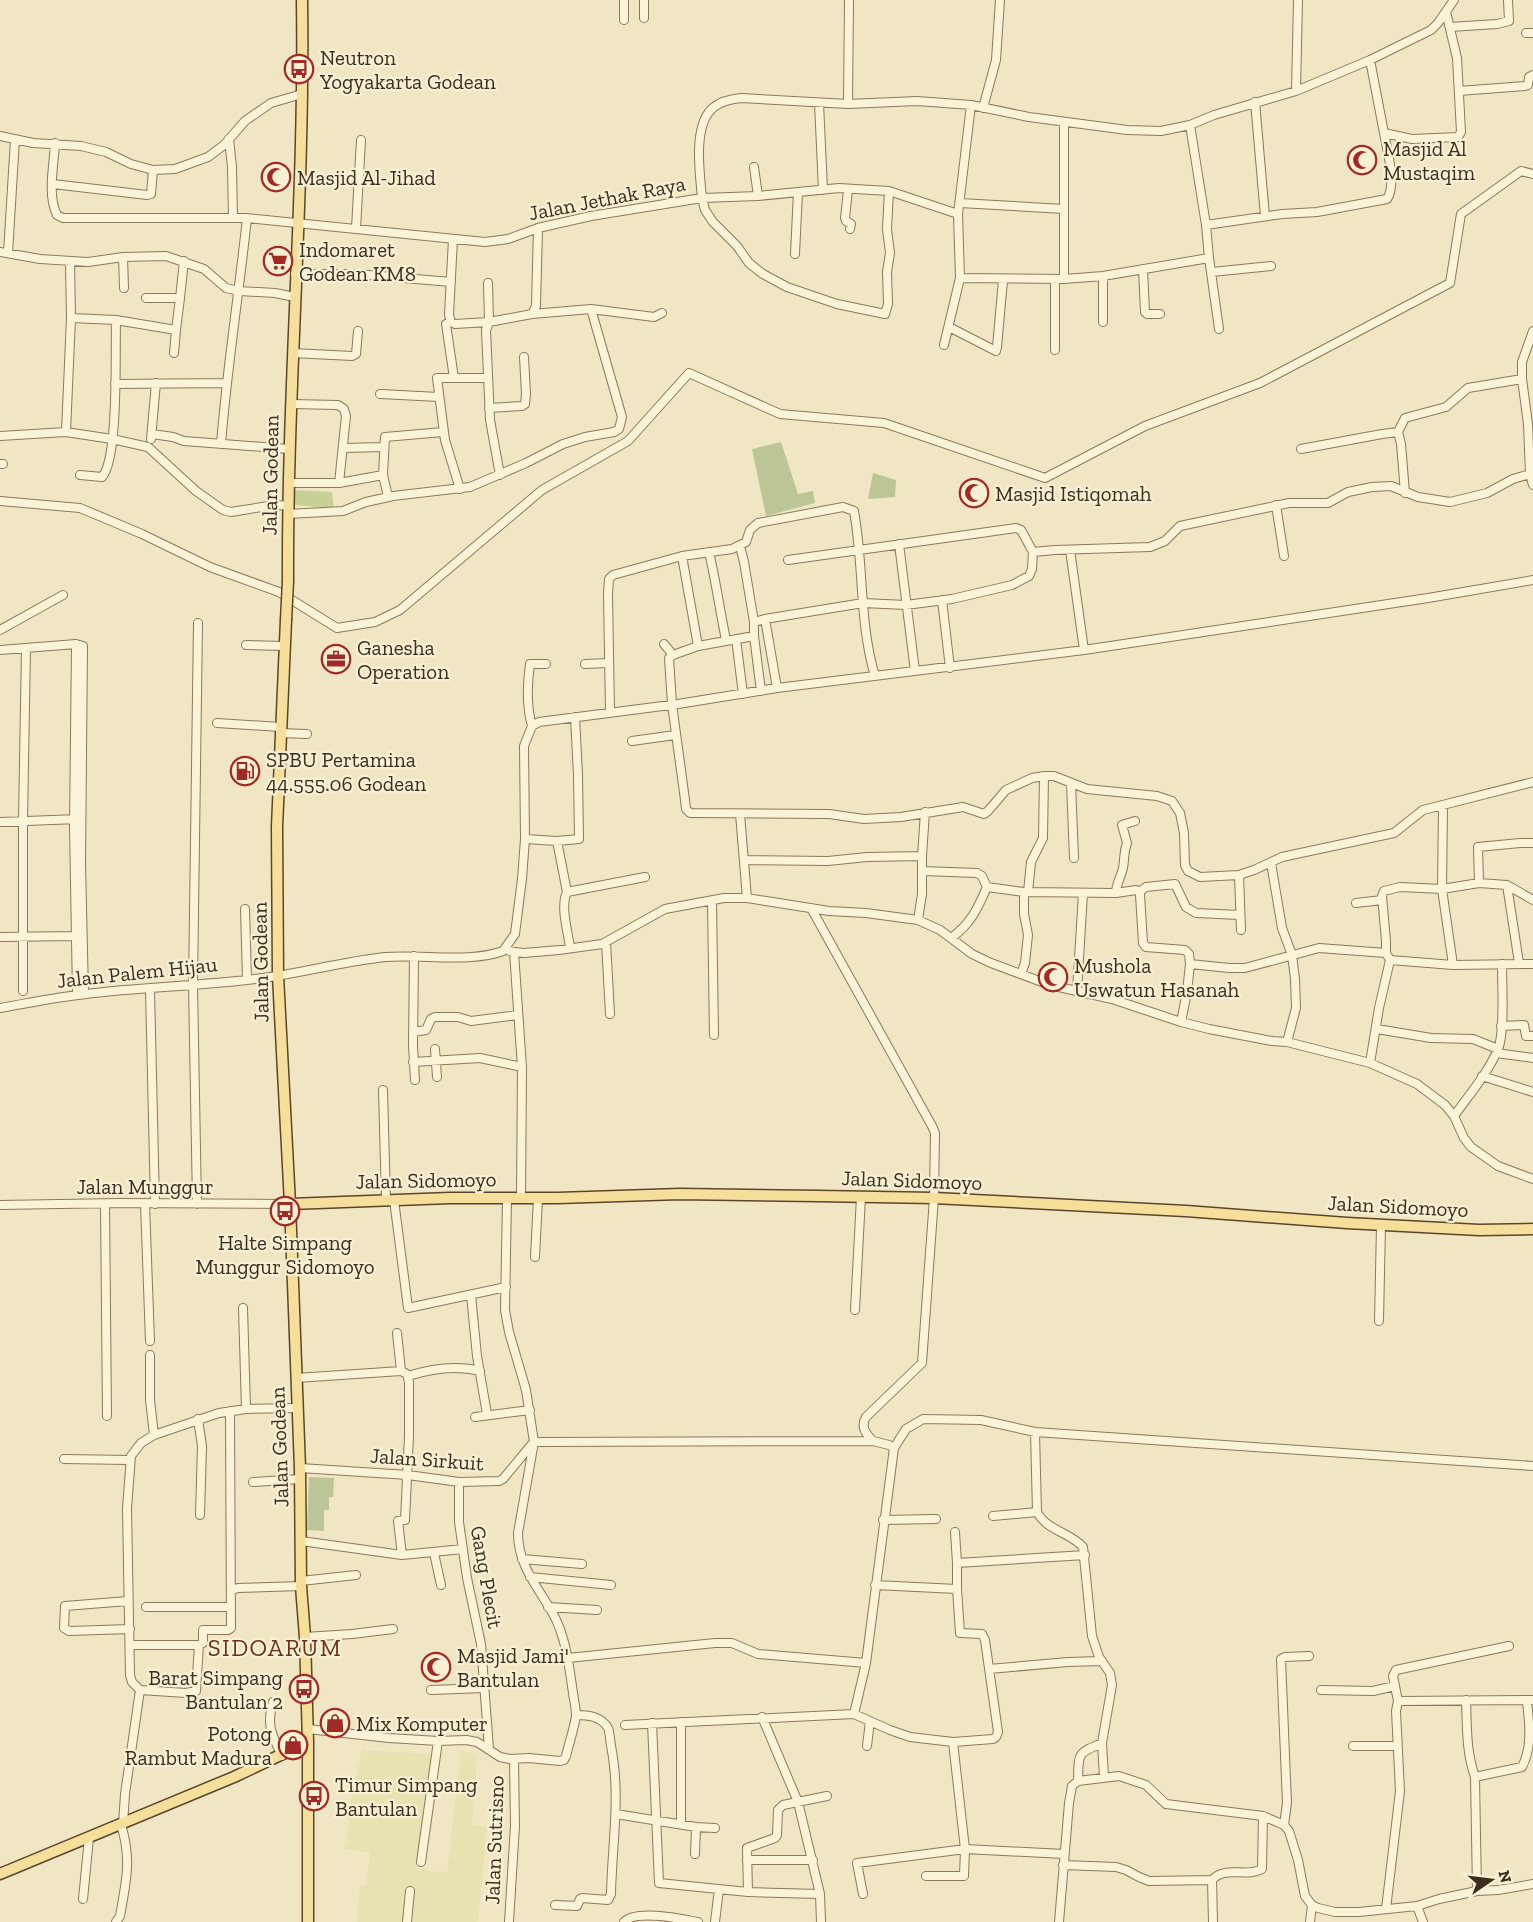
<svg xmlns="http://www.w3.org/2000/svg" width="1533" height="1922" font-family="'Zilla Slab',serif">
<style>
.farmland{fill:#e7e2b1}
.green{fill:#c6d097}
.cemetery{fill:#bcc596}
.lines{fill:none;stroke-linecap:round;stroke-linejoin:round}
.minor-casing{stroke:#8d7859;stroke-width:10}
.major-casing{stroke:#5b452d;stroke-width:13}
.minor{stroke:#fbf3d8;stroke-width:8}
.major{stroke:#f6df9a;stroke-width:10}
.major-bridge-casing{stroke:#5b452d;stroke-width:13;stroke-linecap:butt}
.major-bridge{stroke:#f6df9a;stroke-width:10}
.labels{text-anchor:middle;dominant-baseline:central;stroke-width:4.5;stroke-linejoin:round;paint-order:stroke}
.poi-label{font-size:21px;fill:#3c2e1e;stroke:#f8f0d4;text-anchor:start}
.street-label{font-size:21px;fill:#3c2e1e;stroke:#f8f0d4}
.quarter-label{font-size:24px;letter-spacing:1.5px;fill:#6c301a;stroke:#f8f0d4}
</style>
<rect width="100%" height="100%" fill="#f1e6c4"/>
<path class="farmland" d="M361,1750L433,1754L417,1869L447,1873L461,1750L469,1752L477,1756L472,1825L487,1827L478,1922H357L360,1885H366L370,1853L344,1849L349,1819L346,1818L348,1806L350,1805L355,1776L358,1773Z"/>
<path class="green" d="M294,490L332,492L334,509L294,505Z"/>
<path class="cemetery" d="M781,442L798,494L813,491L815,503L766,516L752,449Z
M873,473L896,480L895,497L868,499Z
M309,1477L334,1478L333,1497H329V1510H324V1531L307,1530Z"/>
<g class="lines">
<g class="minor-casing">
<path id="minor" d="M624,0V20
M644,18V0
M1450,27L1497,24L1509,21L1508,0
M1526,33H1533
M1370,60L1384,133L1412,139L1458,137L1461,132L1457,58L1446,12
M1296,91L1298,0
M1459,91L1525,86L1528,85L1529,77L1533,75
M1255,102L1265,216
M819,103L823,190
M848,104L849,0
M983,108L996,60L1000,0
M0,136L33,143L81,146L106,152L131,164L153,170L175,169L208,157L224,145L245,121L271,103L302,94
M229,139L232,167L233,218
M55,143C54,165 47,195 57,215L63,218H247L485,242L508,239L538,228L591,216L702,198C700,174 692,124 714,107C721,101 732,99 741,98L848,104L917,101L971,105L1029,117L1127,130L1161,131L1190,125L1214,115L1296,91L1370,60L1431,30L1438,23L1454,0
M754,167L758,196
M53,184L147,195L151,194L153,170
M848,190L845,218L846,221L851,224L850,229
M889,191L887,229L890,253L887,272L888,304L885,314L837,304L787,287L763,274L749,263L737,246L713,222L705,210L702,198L758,196L839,188L872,190L889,191L958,214
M960,203L1064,209
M1206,225L1282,214L1317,212L1387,199C1397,185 1387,150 1384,133
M356,228L361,140
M453,239L449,315L451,322L455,324L489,322L532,314L536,306L538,228
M0,252L40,259L88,262L123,257L166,256L204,269L226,288L239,291L275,293L295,297
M8,253L15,139
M795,254L798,192
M123,257L124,288
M1209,258L1219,329
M1143,269L1145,312L1147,314H1160
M1212,272L1271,266
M295,274H357L451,282
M1103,276V322
M960,278L1064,279L1103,276L1209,258L1206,225L1190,125
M1064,279V122
M488,283L489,322L486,330L490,420L500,475
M146,298H180L184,261
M532,314L591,309L654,317L662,313
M71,318L116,320L176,330L174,353
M451,322L446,324L454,378
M949,327L996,351L997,347L1003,280
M176,330L180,298
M1533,331L1522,362V379L1528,424L1530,474L1533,485
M944,345L960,278L958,214L971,105
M1055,350V279
M293,353L352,356L356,354L358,331
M115,384L227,383
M380,394L439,397
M291,404L338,405L344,409L346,416L339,483
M489,408L522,406L525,404L526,394L524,357
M66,432L71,318L70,261
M1398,432L1405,418L1446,407L1468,388L1522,379
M152,434L173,437L184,441L289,449
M0,436L66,432L112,439L148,447L196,491L223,510L231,512L268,506L289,505
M151,439L156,383
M221,444C227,368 239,293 247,218
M343,448L384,447
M1301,449L1382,434L1398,432L1401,444L1405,493
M0,464H3
M80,475L102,477C119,459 115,349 116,320
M289,483H339L383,475
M460,489L445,440L437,378H488
M388,497L383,475L385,437L443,432
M0,501L80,508L142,534L210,567L279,592L337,628L375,622L400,610L542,490L628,441L689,373L780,414L884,423L1045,478L1145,426L1260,383L1450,283L1461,214L1521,171L1533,174
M1276,505L1284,556
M288,514L343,511L366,502L393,496L470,487L526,463L563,444L585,437L614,432L619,429L622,417L591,309
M899,544L915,671
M740,546L744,562L754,622
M1070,550L1084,650
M709,552C716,582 720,611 726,640
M682,556L698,646L673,655L669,658L672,704L685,800L686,809L690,813L829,814L864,819L901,817L963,807L984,814L988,811L1006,790L1032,778L1044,776H1054L1087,789L1157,796L1172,801L1180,813L1184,833L1185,865L1188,871L1200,877L1239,875L1254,870L1282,857L1394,833L1423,810L1533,782
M788,560L1016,528L1021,530L1033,552L1055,550L1150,547L1165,541L1180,526L1289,503H1328L1348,492L1372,487L1391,486L1418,497L1450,502L1487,493L1513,479L1530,474
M942,600L950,668
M0,630L63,595
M754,636L761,691
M736,639L743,694
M76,644L74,827L77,995
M664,644L673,655
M246,645L284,646
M698,646L754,636V622L765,619
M0,650L76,644L83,646L81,864L84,994
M585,664L609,663
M777,688L765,619L863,603L906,605L952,599L1012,585L1029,576L1032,569L1033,552
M610,712L608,594L609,579L613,575L682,556L732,549L746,542L750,530L758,523L843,507L854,511C864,566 859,623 875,676
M217,723L280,727
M532,726C526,705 527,685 530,664H546
M280,733L307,734
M632,741L675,735
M1071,783L1074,858
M1443,806L1442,889L1453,965
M740,814L747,898
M0,822L78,819
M525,839L557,841L579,839L578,775L575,717
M557,841L567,892
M744,860L828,861L867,857L922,856
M1271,863L1282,928L1292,955L1295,979L1296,1008L1287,1042
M923,871L977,873L982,876L987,887
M1239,875L1241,930
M1479,883L1478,847L1520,843H1533
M1507,885L1519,963
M1028,892L1031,862L1043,838L1044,776
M1139,892L1146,887L1175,884L1186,907L1196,913L1240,915
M1116,893C1116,884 1121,877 1123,868C1125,858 1123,854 1127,843L1122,825L1135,821
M712,901L714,1035
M1356,903L1382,900
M811,908L932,1126L935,1133L934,1198L922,1363L866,1417C860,1427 866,1434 873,1441
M245,909L247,979
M918,920L922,894V856L925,812
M0,937L75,936
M951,938C970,925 978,908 987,887L1024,892L1116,893L1136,890L1139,892L1140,895L1143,943L1146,947L1185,950L1189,954L1190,964L1229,968H1245L1319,948L1386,953L1390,960L1453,965L1533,964
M606,942L610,1014
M570,948C568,931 560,907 567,892L645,877
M510,951L514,952L522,1067L521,1198
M514,952L524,953L559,950L602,944L665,909L724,898H747L829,911L866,913L918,920L940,930L972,954L991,963L1050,985L1112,999L1181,1022L1209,1029L1272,1041L1287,1042L1370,1063L1417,1084L1445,1105L1454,1116L1464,1138L1471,1147L1498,1166L1533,1179
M1386,953V941L1382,896L1384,891L1400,887L1442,889L1479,883L1507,885L1533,900
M414,956L413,1046L415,1080
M1021,974L1025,963L1028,935L1024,914V892
M150,989L155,1204
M23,991V821L26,648
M1077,991L1083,893
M0,1008C29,1003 57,997 86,994C149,986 214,986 277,976C313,970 349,961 385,957C421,954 472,963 503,951L515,934L522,879L525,839L524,746L532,726L539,722L678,704L777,688L1084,650L1428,598L1533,580
M1181,1022L1187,992L1190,964
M1501,1026L1524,1025L1526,1036H1533
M1377,1029L1431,1038L1473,1039L1498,1049
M413,1032L426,1030L431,1019L435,1017H458L471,1021L518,1015
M435,1049L437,1077
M1496,1053L1533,1058
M413,1062L480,1058L522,1067
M1370,1063L1379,1008L1390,960
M1482,1076L1533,1092
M383,1090L386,1200
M1454,1116C1469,1095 1488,1073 1498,1049C1505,1033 1502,984 1502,964
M394,1200L408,1308L506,1287
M105,1204L107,1416
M145,1204L150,1341
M197,1204L193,985L198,623
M0,1205L119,1203L290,1204
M535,1257L538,1198
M471,1295L477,1356L487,1414
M243,1308L246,1409
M855,1310L861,1197
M1379,1321L1381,1225
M397,1333L401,1371
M150,1355V1400L154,1435
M408,1376C430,1369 457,1365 480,1371
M296,1378L401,1371L407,1374L409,1382V1436L405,1520L398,1521L402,1555
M475,1417L530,1410
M198,1419L202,1446L200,1515
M1035,1432L1037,1512C1047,1531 1070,1532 1083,1547L1092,1636L1099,1657L1110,1673L1112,1685L1102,1743L1104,1777
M534,1442L873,1441L889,1445L894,1448L906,1429L923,1419L981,1420L1035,1432L1533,1466
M64,1459L129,1460
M300,1468L408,1475L459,1482L499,1481L503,1479L532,1444
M253,1482L300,1479
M459,1482V1522L467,1578L481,1644L489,1749
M993,1516L1037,1512
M883,1520L936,1519
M955,1532L957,1563
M301,1541L402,1555L463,1549
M434,1553L441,1585
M522,1559L582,1564
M530,1577L611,1585
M301,1581L356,1575
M875,1585L957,1589V1563L1085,1555
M232,1590L238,1588L301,1586
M128,1601L65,1606L64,1628L69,1631L130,1629
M146,1607H231
M548,1607L597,1610
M305,1637L352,1634L393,1629
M131,1645H199L203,1643V1630H228L231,1628L230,1411
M568,1658L715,1643H732L758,1654L866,1663
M989,1669L1068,1662L1102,1661
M140,1690L186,1693L196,1691L199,1645
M431,1690L485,1688
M1321,1690L1373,1691L1395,1686
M1466,1700C1467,1726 1466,1752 1475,1777
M1398,1701L1393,1676L1396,1670L1509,1646
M273,1702C266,1725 272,1735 282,1756
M854,1714L866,1663L894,1448
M762,1717L798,1802L820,1894L821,1922
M652,1723L659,1883L748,1892L820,1894
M625,1725L854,1714L890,1730L910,1737L953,1742L965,1849L1064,1854
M308,1729L389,1738L438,1741L466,1740L477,1742L500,1757L510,1759L529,1758L560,1761L564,1760L566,1756C569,1743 574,1729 576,1716C576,1708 574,1700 573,1693C569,1666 566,1636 552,1612C537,1586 518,1565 518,1533L534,1442L526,1390L509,1332L505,1310L507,1198
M953,1742L993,1739L996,1737L998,1732L985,1640L982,1634L960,1633L957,1589
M867,1746L870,1721
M1353,1746H1397
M1078,1781L1119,1776L1146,1785L1166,1804L1263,1816L1284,1825L1289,1831L1298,1860L1305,1896L1312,1905L1318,1908L1335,1912H1359L1417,1906L1439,1899L1477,1891L1498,1890L1533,1884
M1078,1781C1079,1753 1076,1754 1102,1743
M616,1814L696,1827L715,1828
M123,1824L125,1794L140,1690L132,1682L130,1675L127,1508L131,1456L141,1443L154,1435L219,1413L246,1409L297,1408
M681,1824V1722
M1284,1825L1287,1803L1281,1659L1285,1657L1309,1656
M695,1854L696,1827
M747,1860H813
M421,1862L438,1741
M1063,1865L1116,1867L1126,1870L1139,1877L1149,1881L1212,1880
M1212,1880C1226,1865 1246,1878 1262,1869L1263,1816
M1212,1880L1213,1922
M1477,1891L1475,1777L1522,1767C1533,1746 1529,1722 1527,1701
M748,1892L747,1848L775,1838L777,1835L778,1810L783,1805L827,1796
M863,1894L857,1863L965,1849L964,1876H926
M83,1899L89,1838
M555,1905L577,1906L580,1899L582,1898L608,1900L611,1894C612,1845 621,1795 611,1746C610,1741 610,1733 608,1728C601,1716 588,1715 576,1715
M1417,1906L1423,1922
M1386,1909L1400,1791L1396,1711L1398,1701L1533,1700
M116,1922L120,1916C126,1882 132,1859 121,1825
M407,1922L410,1891
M509,1922L515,1826L514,1760
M624,1922C636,1909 682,1919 698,1922
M715,1922L719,1889
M1059,1922L1069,1803L1072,1786L1078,1781
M1310,1922L1312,1905"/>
</g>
<g class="major-casing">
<path id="major" d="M288,581C287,387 305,194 302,0
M286,620L277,827L278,976L290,1204L300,1468L301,1586L305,1637L308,1742V1922
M290,1204L450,1198H558L680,1194L818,1196L934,1198L1186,1211L1347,1223L1479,1230L1533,1229
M0,1874L234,1777L308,1742"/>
</g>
<use href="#minor" class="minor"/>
<use href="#major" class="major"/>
<g class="major-bridge-casing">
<path id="major-bridge" d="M286,620L288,581"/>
</g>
<use href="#major-bridge" class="major-bridge"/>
</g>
<defs>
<g id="bus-ring" transform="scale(1.5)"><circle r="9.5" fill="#f8f0d4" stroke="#a12b24" stroke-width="1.5"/><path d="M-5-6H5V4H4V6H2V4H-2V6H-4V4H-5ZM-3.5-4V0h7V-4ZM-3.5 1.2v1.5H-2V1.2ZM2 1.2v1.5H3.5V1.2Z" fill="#a12b24"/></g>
<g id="mosque-ring" transform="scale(1.5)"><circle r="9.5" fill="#f8f0d4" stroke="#a12b24" stroke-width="1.5"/><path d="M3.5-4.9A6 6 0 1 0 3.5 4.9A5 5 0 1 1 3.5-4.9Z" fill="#a12b24"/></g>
<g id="supermarket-ring" transform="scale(1.5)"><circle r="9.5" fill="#f8f0d4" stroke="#a12b24" stroke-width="1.5"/><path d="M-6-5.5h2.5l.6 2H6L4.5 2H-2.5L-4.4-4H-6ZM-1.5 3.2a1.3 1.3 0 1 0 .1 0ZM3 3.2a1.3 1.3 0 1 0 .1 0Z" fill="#a12b24"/></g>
<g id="office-ring" transform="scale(1.5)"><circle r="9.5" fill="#f8f0d4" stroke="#a12b24" stroke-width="1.5"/><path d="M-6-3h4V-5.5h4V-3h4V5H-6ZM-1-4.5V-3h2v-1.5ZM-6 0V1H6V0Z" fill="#a12b24"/></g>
<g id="fuel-ring" transform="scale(1.5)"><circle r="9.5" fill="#f8f0d4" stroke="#a12b24" stroke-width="1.5"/><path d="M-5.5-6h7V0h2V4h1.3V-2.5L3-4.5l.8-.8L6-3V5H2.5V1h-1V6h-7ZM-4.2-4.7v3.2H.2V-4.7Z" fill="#a12b24"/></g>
<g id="shop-ring" transform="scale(1.5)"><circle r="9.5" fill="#f8f0d4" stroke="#a12b24" stroke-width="1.5"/><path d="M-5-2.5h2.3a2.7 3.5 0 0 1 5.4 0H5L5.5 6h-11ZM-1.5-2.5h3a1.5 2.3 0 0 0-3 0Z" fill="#a12b24"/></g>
</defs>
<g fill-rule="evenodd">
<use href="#bus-ring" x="299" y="69"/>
<use href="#mosque-ring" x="1362" y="160"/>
<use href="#mosque-ring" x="276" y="177"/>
<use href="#supermarket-ring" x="278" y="261"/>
<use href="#mosque-ring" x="974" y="493"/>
<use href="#office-ring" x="336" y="659"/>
<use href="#fuel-ring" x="245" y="771"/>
<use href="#mosque-ring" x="1053" y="977"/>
<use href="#bus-ring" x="285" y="1211"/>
<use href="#mosque-ring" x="436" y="1667"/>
<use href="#bus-ring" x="304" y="1689"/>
<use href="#shop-ring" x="335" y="1723"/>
<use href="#shop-ring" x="293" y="1745"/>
<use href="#bus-ring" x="314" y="1796"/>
</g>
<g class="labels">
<g class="poi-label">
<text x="320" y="57">Neutron<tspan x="320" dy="24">Yogyakarta Godean</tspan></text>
<text x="1383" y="148">Masjid Al<tspan x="1383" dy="24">Mustaqim</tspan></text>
<text x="297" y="177">Masjid Al-Jihad</text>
<text x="299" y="249">Indomaret<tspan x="299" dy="24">Godean KM8</tspan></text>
<text x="995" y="493">Masjid Istiqomah</text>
<text x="357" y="647">Ganesha<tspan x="357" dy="24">Operation</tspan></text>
<text x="266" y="759">SPBU Pertamina<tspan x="266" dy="24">44.555.06 Godean</tspan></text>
<text x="1074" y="965">Mushola<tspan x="1074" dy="24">Uswatun Hasanah</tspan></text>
<text x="285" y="1242" text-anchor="middle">Halte Simpang<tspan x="285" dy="24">Munggur Sidomoyo</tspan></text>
<text x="457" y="1655">Masjid Jami'<tspan x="457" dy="24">Bantulan</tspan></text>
<text x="283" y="1677" text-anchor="end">Barat Simpang<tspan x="283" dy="24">Bantulan 2</tspan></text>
<text x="356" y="1723">Mix Komputer</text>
<text x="272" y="1733" text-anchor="end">Potong<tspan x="272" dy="24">Rambut Madura</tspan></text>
<text x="335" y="1784">Timur Simpang<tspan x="335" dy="24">Bantulan</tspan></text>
</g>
<g class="street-label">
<text transform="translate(607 198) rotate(-11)">Jalan Jethak Raya</text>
<text transform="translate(270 475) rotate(-89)">Jalan Godean</text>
<text transform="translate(260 962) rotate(-91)">Jalan Godean</text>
<text transform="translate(137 972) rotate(-6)">Jalan Palem Hijau</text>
<text transform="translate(426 1180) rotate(-1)">Jalan Sidomoyo</text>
<text transform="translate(912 1180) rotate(2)">Jalan Sidomoyo</text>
<text x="145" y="1186">Jalan Munggur</text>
<text transform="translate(1398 1206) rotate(3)">Jalan Sidomoyo</text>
<text transform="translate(279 1447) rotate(-92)">Jalan Godean</text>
<text transform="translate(427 1459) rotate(4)">Jalan Sirkuit</text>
<text transform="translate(487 1577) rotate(80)">Gang Plecit</text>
<text transform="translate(494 1840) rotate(-88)">Jalan Sutrisno</text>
</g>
<g class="quarter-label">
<text x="275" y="1647">SIDOARUM</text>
</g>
</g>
<g transform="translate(1491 1880) rotate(76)" stroke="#f8f0d4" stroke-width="4.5" paint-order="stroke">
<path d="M0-4.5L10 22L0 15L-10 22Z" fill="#3c2e1e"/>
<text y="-9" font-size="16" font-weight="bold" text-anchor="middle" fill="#3c2e1e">N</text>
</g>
</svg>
